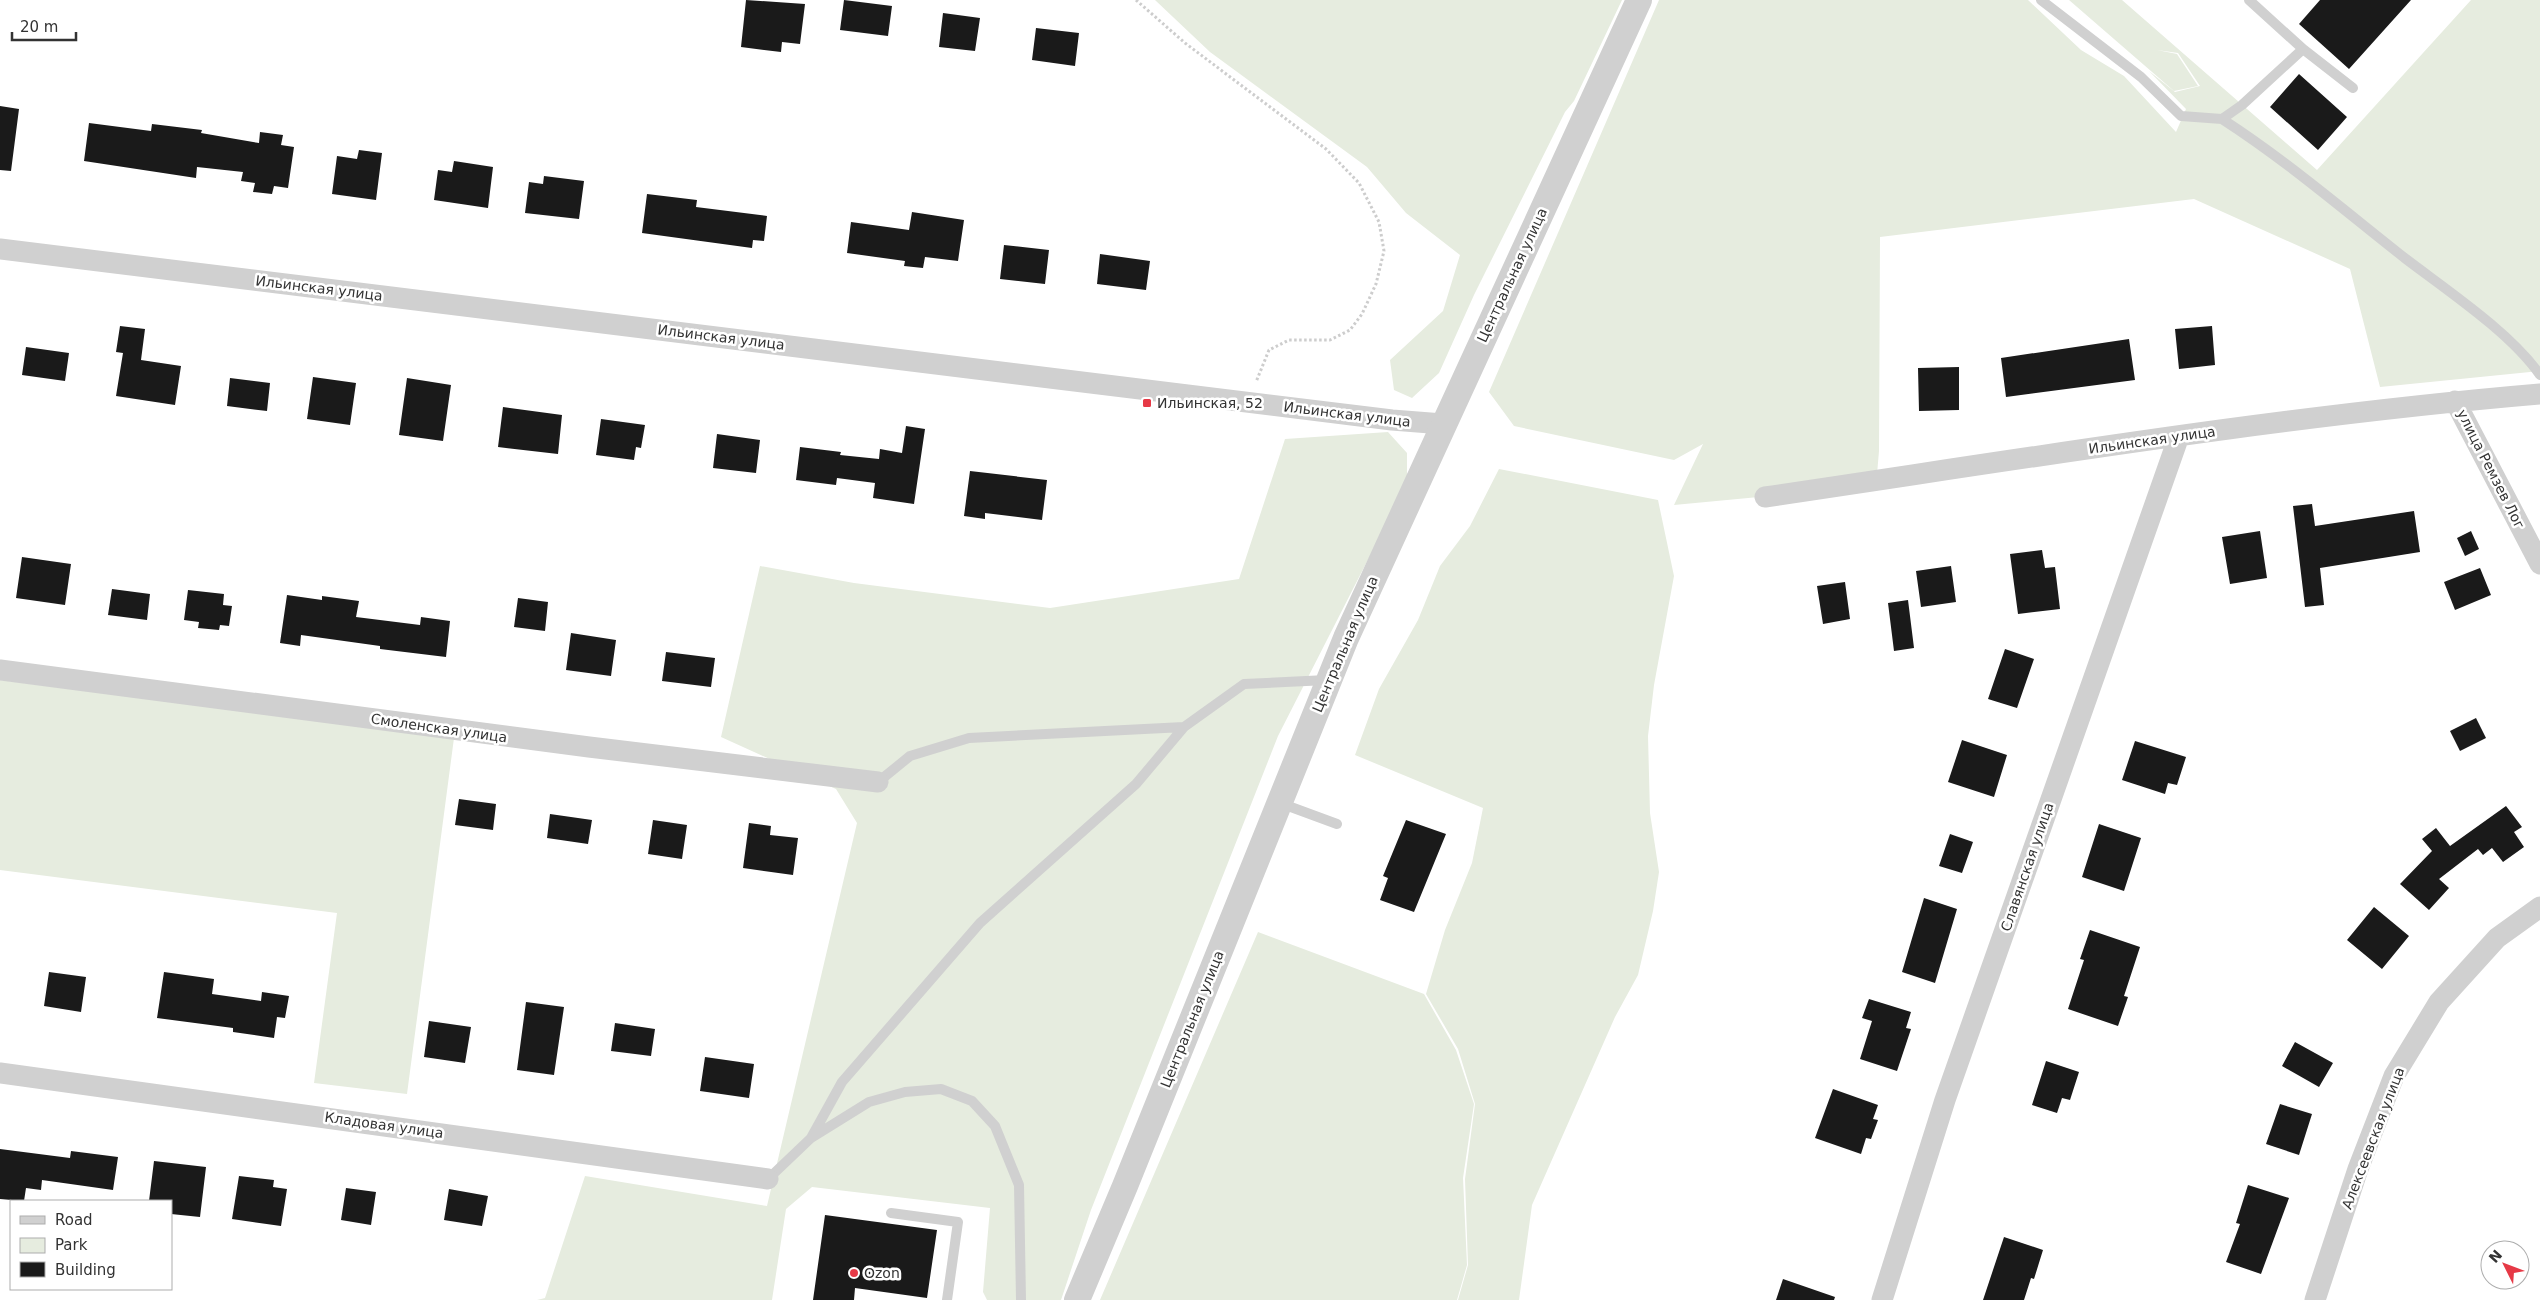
<svg xmlns="http://www.w3.org/2000/svg" width="2540" height="1300" font-family="'DejaVu Sans',sans-serif">
<style>
.green{fill:#e6ecdf}
.building{fill:#1a1a1a}
.lines{fill:none;stroke-linecap:round;stroke-linejoin:round}
.path{stroke:#cdcdcd;stroke-width:3;stroke-dasharray:2.5 2.5;stroke-linecap:butt}
.service{stroke:#d0d0d0;stroke-width:10}
.minor{stroke:#d0d0d0;stroke-width:21}
.tertiary{stroke:#d0d0d0;stroke-width:26}
.poi-dot{fill:#e63946;stroke:#fff;stroke-width:2}
.labels{text-anchor:middle;dominant-baseline:central;stroke-width:5;stroke-linejoin:round;paint-order:stroke}
.street-label{font-size:14px;fill:#333;stroke:#fff}
.poi-label{font-size:14px;fill:#333;stroke:#fff;text-anchor:start}
</style>
<rect width="100%" height="100%" fill="#fff"/>
<path class="green" d="M1155,0H1622L1574,101L1565,112L1474,295L1439,373L1412,398L1394,390L1390,360L1443,311L1460,255L1406,213L1367,167L1210,52Z
M1659,0H2028L2081,50L2124,76L2176,132L2186,109L2149,71L2175,92L2200,86L2178,53L2157,50L2177,54L2198,86L2174,91L2069,0H2122L2317,170L2471,0H2540V371L2380,387L2350,269L2194,199L1880,237L1879,451L1876,486L1674,505L1703,444L1674,460L1514,426L1489,392Z
M1388,432L1407,453V483L1278,736L1091,1210L1061,1300H987L983,1292L990,1208L812,1187L786,1209L772,1300H537L545,1298L585,1176L767,1206L857,823L836,789L721,737L760,566L854,583L1050,608L1239,579L1285,439Z
M1499,469L1658,500L1674,576L1654,685L1648,736L1650,813L1659,872L1653,911L1638,975L1615,1017L1532,1205L1519,1300H1458L1468,1265L1465,1179L1475,1104L1458,1049L1426,994L1445,930L1472,863L1483,808L1355,755L1379,689L1418,620L1440,566L1470,526Z
M0,680L454,738L407,1094L314,1083L337,913L0,870Z
M1258,932L1424,994L1456,1050L1474,1104L1463,1178L1467,1265L1457,1300H1100Z"/>
<path class="building" d="M746,0L805,4L800,44L782,42L781,52L741,47Z
M844,0L892,6L888,36L840,30Z
M2320,0H2411L2349,69L2299,24Z
M943,13L980,18L975,51L939,47Z
M1036,28L1079,33L1075,66L1032,60Z
M2299,74L2347,117L2318,150L2270,107Z
M0,106L19,109L11,171L0,170Z
M89,123L151,131L152,124L202,130L201,133L259,143L260,132L283,135L281,145L294,147L288,188L274,186L272,194L253,192L255,183L241,181L243,172L197,167L196,178L84,161Z
M359,150L382,153L376,200L332,194L337,156L357,159Z
M454,161L493,167L488,208L434,200L438,170L452,172Z
M544,176L584,181L579,219L525,213L529,182L543,184Z
M647,194L697,200L696,207L767,216L764,241L753,240L752,248L642,233Z
M912,212L964,220L958,261L925,257L923,268L904,266L905,261L847,253L851,222L909,230Z
M1004,245L1049,250L1045,284L1000,279Z
M1100,254L1150,261L1146,290L1097,284Z
M120,326L145,329L141,360L181,366L175,405L116,396L123,353L116,352Z
M2212,326L2215,365L2179,369L2175,329Z
M2129,339L2135,380L2006,397L2001,358Z
M26,347L69,353L65,381L22,375Z
M1959,367V410L1919,411L1918,368Z
M313,377L356,383L350,425L307,419Z
M230,378L270,383L267,411L227,406Z
M407,378L451,385L443,441L399,435Z
M503,407L562,415L558,454L498,447Z
M601,419L645,425L641,448L636,447L634,460L596,455Z
M906,426L925,429L914,504L873,498L875,483L837,478L836,485L796,480L800,447L841,452L840,455L879,459L880,449L902,453Z
M717,434L760,440L756,473L713,468Z
M970,471L1047,480L1042,520L985,513V519L964,516Z
M2312,504L2315,526L2414,511L2420,552L2320,568L2324,605L2305,607L2293,506Z
M2260,531L2267,578L2230,584L2222,537Z
M2471,531L2479,549L2465,556L2457,538Z
M2042,550L2045,568L2055,567L2060,609L2018,614L2010,554Z
M22,557L71,564L65,605L16,598Z
M1951,566L1956,602L1921,607L1916,571Z
M2480,568L2491,595L2455,610L2444,582Z
M1845,582L1850,619L1823,624L1817,586Z
M112,589L150,594L147,620L108,615Z
M188,590L224,594L223,605L232,606L229,626L220,625L219,630L198,628L199,622L184,620Z
M287,595L322,600V596L359,601L356,617L420,625L421,617L450,621L446,657L380,649V646L301,635L300,646L280,643Z
M518,598L548,602L545,631L514,627Z
M1908,600L1914,648L1894,651L1888,603Z
M571,633L616,640L611,676L566,670Z
M2005,649L2034,659L2017,708L1988,699Z
M666,652L715,658L711,687L662,681Z
M2476,718L2486,738L2460,751L2450,731Z
M1962,740L2007,755L1994,797L1948,782Z
M2135,741L2186,757L2177,785L2168,783L2165,794L2122,780Z
M459,799L496,804L493,830L455,825Z
M2506,806L2522,827L2514,832L2524,847L2503,862L2492,848L2483,855L2478,849L2439,879L2449,888L2429,910L2400,884L2432,851L2422,839L2436,828L2450,846Z
M550,814L592,820L588,844L547,838Z
M653,820L687,825L682,859L648,854Z
M1406,820L1446,834L1414,912L1380,900L1388,878L1383,876Z
M749,823L771,826L770,835L798,838L793,875L743,868Z
M2099,824L2141,838L2124,891L2082,877Z
M1950,834L1973,842L1962,873L1939,866Z
M1924,898L1957,909L1935,983L1902,972Z
M2374,907L2409,936L2382,969L2347,940Z
M2090,930L2140,947L2124,996L2128,997L2118,1026L2068,1009L2084,960L2080,959Z
M49,972L86,977L81,1012L44,1006Z
M164,972L214,979L212,994L261,1001L262,992L289,996L285,1018L277,1017L274,1038L233,1032V1028L157,1018Z
M1869,999L1911,1012L1906,1028L1911,1029L1897,1071L1860,1059L1872,1021L1862,1018Z
M526,1002L564,1007L554,1075L517,1070Z
M429,1021L471,1027L465,1063L424,1057Z
M615,1023L655,1029L651,1056L611,1051Z
M2295,1042L2333,1063L2319,1087L2282,1066Z
M705,1057L754,1064L749,1098L700,1091Z
M2046,1061L2079,1072L2070,1100L2062,1098L2057,1113L2032,1105Z
M1833,1089L1878,1105L1873,1119L1878,1120L1871,1139L1866,1138L1861,1154L1815,1138Z
M2280,1104L2312,1114L2299,1155L2266,1144Z
M0,1149L70,1158L71,1151L118,1157L113,1190L42,1180L41,1190L26,1188L24,1201L0,1199Z
M154,1161L206,1167L200,1217L171,1214V1201H149Z
M239,1176L274,1180L273,1187L287,1189L281,1226L232,1219Z
M2248,1185L2289,1198L2261,1274L2226,1262L2240,1224L2236,1223Z
M346,1188L376,1192L371,1225L341,1220Z
M449,1189L488,1196L482,1226L444,1220Z
M825,1215L937,1230L927,1298L855,1288L854,1300H813Z
M2004,1237L2043,1250L2034,1279L2031,1278L2024,1300H1983Z
M1783,1279L1835,1297L1834,1300H1776Z"/>
<g class="lines">
<path class="path" d="M1136,0L1185,43L1326,149L1359,183L1379,222L1384,251L1376,284L1362,314L1350,330L1330,340H1289L1269,350L1256,382"/>
<path class="service" d="M2041,0L2141,77L2181,116L2222,119L2242,105L2303,49
M2249,0L2303,49L2353,88
M2222,119C2287,161 2345,211 2406,259C2448,291 2511,333 2540,375
M878,782L910,756L969,738L1184,727L1244,684L1327,680
M1280,803L1337,824
M811,1138L842,1082L980,923L1136,784L1184,727
M768,1179L811,1138L869,1102L905,1092L941,1089L972,1101L995,1126L1019,1185L1021,1300
M891,1213L958,1222L947,1300"/>
<path class="minor" d="M0,249L1392,420L1443,424
M2455,401L2540,564
M1765,497C2023,459 2281,416 2540,394
M0,670L589,747L878,782
M0,1073L768,1179
M1882,1300L1945,1100L2179,436
M2315,1300L2358,1169L2394,1076L2439,1002L2497,938L2540,907"/>
<path class="tertiary" d="M1077,1300L1125,1186L1346,638L1639,0"/>
</g>
<g class="poi-dot">
<rect x="1142" y="398" width="10" height="10" rx="2.5"/>
<circle cx="854" cy="1273" r="5"/>
</g>
<g class="labels">
<g class="street-label">
<text transform="translate(1512 275) rotate(-65)">Центральная улица</text>
<text transform="translate(319 288) rotate(7)">Ильинская улица</text>
<text transform="translate(721 337) rotate(7)">Ильинская улица</text>
<text transform="translate(1347 414) rotate(7)">Ильинская улица</text>
<text transform="translate(2152 440) rotate(-8)">Ильинская улица</text>
<text transform="translate(2491 469) rotate(63)">улица Ремзев Лог</text>
<text transform="translate(1345 644) rotate(-67)">Центральная улица</text>
<text transform="translate(439 728) rotate(8)">Смоленская улица</text>
<text transform="translate(2027 867) rotate(-71)">Славянская улица</text>
<text transform="translate(1192 1019) rotate(-68)">Центральная улица</text>
<text transform="translate(384 1125) rotate(8)">Кладовая улица</text>
<text transform="translate(2373 1138) rotate(-69)">Алексеевская улица</text>
</g>
<g class="poi-label">
<text x="1157" y="403">Ильинская, 52</text>
<text x="864" y="1273">Ozon</text>
</g>
</g>
<rect x="10" y="1200" width="162" height="90" fill="#ffffff" stroke="#adadad"/>
<rect x="20" y="1216" width="25" height="8" fill="#d0d0d0" stroke="#adadad"/>
<text x="55" y="1225" font-size="15" fill="#333333">Road</text>
<rect x="20" y="1238" width="25" height="15" fill="#e6ecdf" stroke="#adadad"/>
<text x="55" y="1250" font-size="15" fill="#333333">Park</text>
<rect x="20" y="1262" width="25" height="15" fill="#1a1a1a" stroke="#adadad"/>
<text x="55" y="1275" font-size="15" fill="#333333">Building</text>
<g transform="translate(2505 1265) rotate(312)"><circle r="24" fill="#ffffff" stroke="#adadad"/>
<path d="M0-4L9 19L0 12L-9 19Z" fill="#e63946"/>
<text y="-8" font-size="14" font-weight="bold" text-anchor="middle" fill="#333333">N</text>
</g>
<path d="M12 32v8h64v-8" fill="none" stroke="#333333" stroke-width="2.5"/>
<text x="20" y="32" font-size="15" fill="#333333" stroke="#ffffff" stroke-width="4" paint-order="stroke">20 m</text>
</svg>
